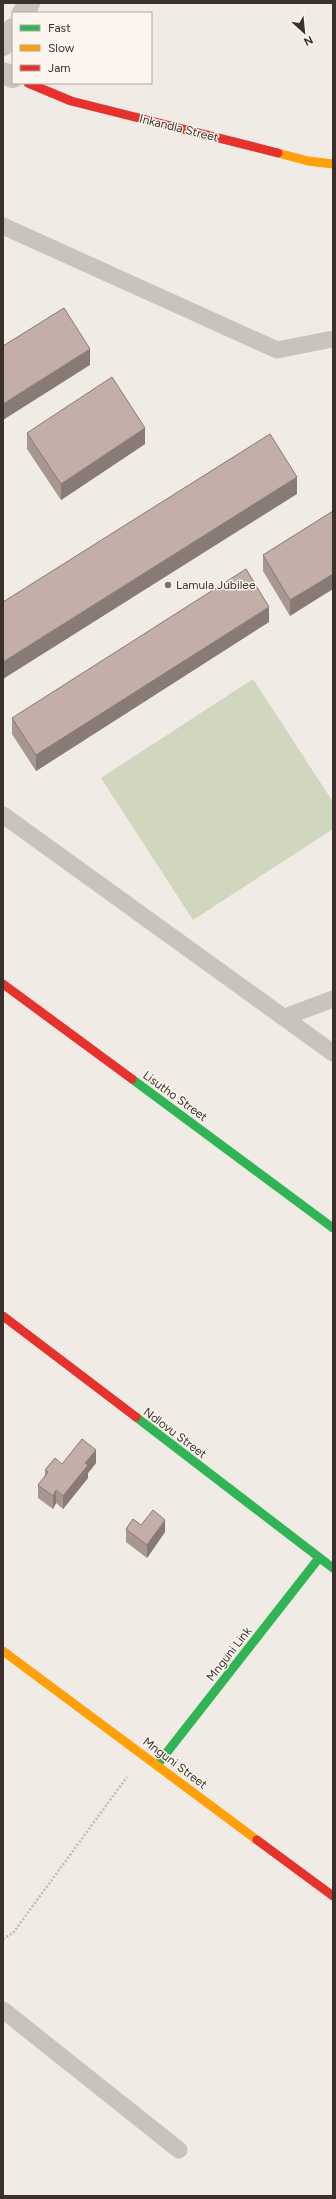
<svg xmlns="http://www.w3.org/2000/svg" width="336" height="2199" font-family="Figtree,sans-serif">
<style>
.green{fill:#d1d6bf}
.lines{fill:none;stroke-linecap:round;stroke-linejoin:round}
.path{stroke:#c2bbb6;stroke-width:2.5;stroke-dasharray:2 2;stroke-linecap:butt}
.lane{stroke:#c9c3be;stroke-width:17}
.street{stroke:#c9c3be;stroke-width:22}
.fast{stroke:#30b455;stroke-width:9}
.slow{stroke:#ff9f0a;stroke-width:9}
.jam{stroke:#e5322d;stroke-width:9}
.wall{fill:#a89690}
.shaded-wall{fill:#887a75}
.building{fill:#c3afa7;stroke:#887a75}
.poi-dot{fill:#7a716c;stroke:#fbf5ee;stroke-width:1.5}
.labels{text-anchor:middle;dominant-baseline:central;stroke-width:3;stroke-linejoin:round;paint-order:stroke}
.street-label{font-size:12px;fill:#3b302b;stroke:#fbf5ee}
.poi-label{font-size:12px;fill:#3b302b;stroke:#fbf5ee;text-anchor:start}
</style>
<rect width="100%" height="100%" fill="#f0ebe5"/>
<path class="green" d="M253,679L333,802V829L193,920L101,778Z"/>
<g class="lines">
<path class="path" d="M3,1939L13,1933L127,1777"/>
<path class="lane" d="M3,226L277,350L333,339
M3,815L333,1053
M285,1017L333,999
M3,2010L179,2150"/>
<path class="street" d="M23,13L29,3
M3,45L13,29
M3,73L13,77"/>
<path class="fast" d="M132,1079L333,1228
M136,1417L333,1568
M157,1765L319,1558"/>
<path class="slow" d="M278,153L308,161L333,164
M3,1651L257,1840"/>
<path class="jam" d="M28,83L71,101L278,153
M3,984L132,1079
M3,1316L136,1417
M257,1840L333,1896"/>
</g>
<path class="wall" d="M27,433L145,444L61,500L27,449Z
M333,511L290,616L263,571V555Z
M269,622L36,771L12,734V718Z
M96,1463L88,1473V1478L63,1509L56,1503L53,1509L38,1498V1485L45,1476V1470Z
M141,1525L165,1532L147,1558L126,1542V1529Z"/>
<path class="shaded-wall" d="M90,349V365L3,420V404Z
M145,428V444L61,500V484Z
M297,477V494L3,679V662Z
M333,574V589L290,616V600Z
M269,607V622L36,771V755Z
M96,1450V1463L88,1473V1478L63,1509V1496L85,1463Z
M56,1490V1503L53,1509V1496Z
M165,1520V1532L147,1558V1545Z"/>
<path class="building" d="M64,308L90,349L3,404V346Z
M112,377L145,428L61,484L27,433Z
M270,434L297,477L3,662V602Z
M333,511V574L290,600L263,555Z
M246,569L269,607L36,755L12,718Z
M82,1439L96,1450L85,1463L88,1465L63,1496L56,1490L53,1496L38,1485L48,1472L45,1470L55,1458L62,1464Z
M153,1510L165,1520L147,1545L126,1529L133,1519L141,1525Z"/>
<circle class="poi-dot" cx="168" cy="585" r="4"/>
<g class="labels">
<g class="street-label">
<text transform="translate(179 128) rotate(14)">Inkandla Street</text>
<text transform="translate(175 1096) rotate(36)">Lisutho Street</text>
<text transform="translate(175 1433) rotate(37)">Ndlovu Street</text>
<text transform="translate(229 1654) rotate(-52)">Mnguni Link</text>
<text transform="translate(175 1763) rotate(37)">Mnguni Street</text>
</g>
<g class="poi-label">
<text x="176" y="585">Lamula Jubilee</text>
</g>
</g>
<rect width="336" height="2199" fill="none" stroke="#3b302b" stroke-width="8"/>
<rect x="12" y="12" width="140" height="72" fill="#fbf5ee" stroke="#aea6a0"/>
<rect x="20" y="25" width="20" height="6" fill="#30b455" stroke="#aea6a0"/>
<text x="48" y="32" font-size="12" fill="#3b302b">Fast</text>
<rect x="20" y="45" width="20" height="6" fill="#ff9f0a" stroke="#aea6a0"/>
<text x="48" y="52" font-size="12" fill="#3b302b">Slow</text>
<rect x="20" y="65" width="20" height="6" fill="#e5322d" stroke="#aea6a0"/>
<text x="48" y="72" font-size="12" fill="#3b302b">Jam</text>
<g transform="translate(304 32) rotate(153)" stroke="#fbf5ee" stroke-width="3" paint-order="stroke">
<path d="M0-3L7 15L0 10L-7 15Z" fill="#3b302b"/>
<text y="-6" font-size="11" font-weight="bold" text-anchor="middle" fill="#3b302b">N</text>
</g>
</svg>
